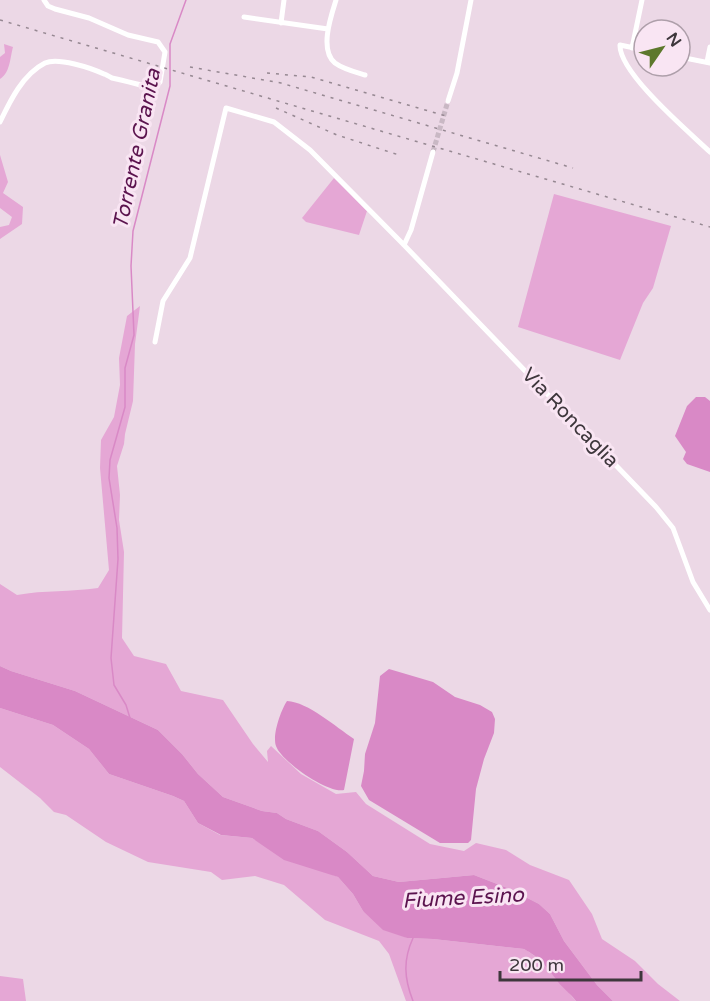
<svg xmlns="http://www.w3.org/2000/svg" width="710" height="1001" font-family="'Varela Round',sans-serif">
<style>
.green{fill:#e5a7d5}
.water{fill:#d989c6}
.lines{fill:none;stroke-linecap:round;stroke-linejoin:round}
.stream{stroke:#d989c6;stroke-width:1.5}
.street-tunnel{stroke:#c9b8c4;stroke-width:5;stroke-dasharray:5 2.5;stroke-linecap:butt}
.street{stroke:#fff;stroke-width:5}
.rail{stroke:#968892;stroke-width:1.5;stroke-dasharray:3 6;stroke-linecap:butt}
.labels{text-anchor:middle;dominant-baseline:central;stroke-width:6;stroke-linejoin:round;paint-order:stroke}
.street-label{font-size:20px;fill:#3e373c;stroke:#f9e5f3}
.water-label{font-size:21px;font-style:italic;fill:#5b134e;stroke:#f9e5f3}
</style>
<rect width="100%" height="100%" fill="#ecd8e6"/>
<path class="green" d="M4,44L13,47C10,58 10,73 0,79V57L5,53Z
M0,155L8,182L3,193L23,207L22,224L0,239V227L9,225L12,217L0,208Z
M334,178L367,211L359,235L306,222L302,218Z
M554,194L671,226L653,288L643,303L620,360L518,327Z
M140,306L135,344L133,401L125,434L124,444L117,466L120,495L119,520L124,552L122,638L134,656L166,664L181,691L223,700L253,744L268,762L267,751L271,746L301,774L336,794L356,792L366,804L430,844L464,851L476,843L506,850L530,865L569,880L592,914L602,939L635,961L658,984L680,1001H613L597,985L564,941L550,914L539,904L510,889L474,875L399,882L373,876L347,852L318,831L286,819L277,813L262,811L223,797L198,774L182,754L158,730L75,691L11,671L0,666V584L17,595C44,590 71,592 98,588L109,570L100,468L101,440L114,417L120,385L119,358L127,316Z
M0,708L53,725L89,749L109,774L173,796L184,801L198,823L220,835L252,838L267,847L338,877L353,894L363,911L407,938L433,939L524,949C546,961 559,983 576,1001H406L389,954L379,941L325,920L284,885L255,876L222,880L211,872L148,862L106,842L66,815L54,812L40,798L0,767Z
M0,976L23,979L26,1001H0Z"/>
<path class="water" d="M696,397H705L710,401V472L687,464L683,459L686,452L675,436L687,406Z
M0,666L11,671L75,691L158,730L182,754L198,774L223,797L262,811L277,813L286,819L318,831L347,852L373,876L399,882L474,875L510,889L539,904L550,914L564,941L597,985L613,1001H576C570,993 561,987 556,979C545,965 540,958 524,949L433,939L407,938L383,930L363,911L353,894L338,877L284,860L252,838L221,835L198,823L184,801L173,796L109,774L89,749L53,725L0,708Z
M389,669L433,682L455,697L480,705L492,712L495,719L494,733L484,759L476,789L471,840L468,843H440L369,800L361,786L364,771L365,754L375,723L380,676Z
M287,701C308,702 336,727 354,739L344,790C328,794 281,761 276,746C272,735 281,710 287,701Z"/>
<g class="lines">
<path class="stream" d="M130,718L126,705L114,685L111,658L118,559L117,528L109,478L110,460L125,407V368L134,335L131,266L133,231L170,86V44L186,0
M413,938C403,960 404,978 413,1001"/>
<path class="street-tunnel" d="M433,152L448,101"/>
<path class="street" d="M336,0C331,16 319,50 335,63C343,69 355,72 365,75
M244,17L328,29
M281,23L284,0
M632,48L642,0
M644,50L620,45C619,73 689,132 710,152
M680,57L710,63
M707,62L710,47
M448,101L457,73L471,0
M0,122C10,101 23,74 45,63C58,57 91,68 104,74C105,74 112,78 112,78C126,81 140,85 153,88L160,82L165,52L158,42L128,35L89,18L55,9L48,6L44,0
M404,245L411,230L433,152
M155,342L163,301L190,258L226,108L274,122L310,150L404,245L656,507L673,528L693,582L710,610"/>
<path class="rail" d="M0,20L710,227
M190,67L281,83L573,168
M267,73L311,77L446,116
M276,108L337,135L402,156"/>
</g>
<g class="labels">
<g class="street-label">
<text transform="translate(570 418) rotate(46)">Via Roncaglia</text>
</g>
<g class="water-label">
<text transform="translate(137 149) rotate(-78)">Torrente Granita</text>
<text transform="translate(463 898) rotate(-3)">Fiume Esino</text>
</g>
</g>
<g transform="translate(662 48) rotate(55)"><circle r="28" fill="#f9e5f3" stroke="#ae9faa" stroke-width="1.5"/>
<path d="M0-4.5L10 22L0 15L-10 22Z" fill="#5d782c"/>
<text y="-9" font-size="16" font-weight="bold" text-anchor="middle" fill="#3e373c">N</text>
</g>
<path d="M500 971v9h141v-9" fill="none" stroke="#3e373c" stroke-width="3"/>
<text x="509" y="971" font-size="18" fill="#3e373c" stroke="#f9e5f3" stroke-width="4.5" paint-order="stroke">200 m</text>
</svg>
